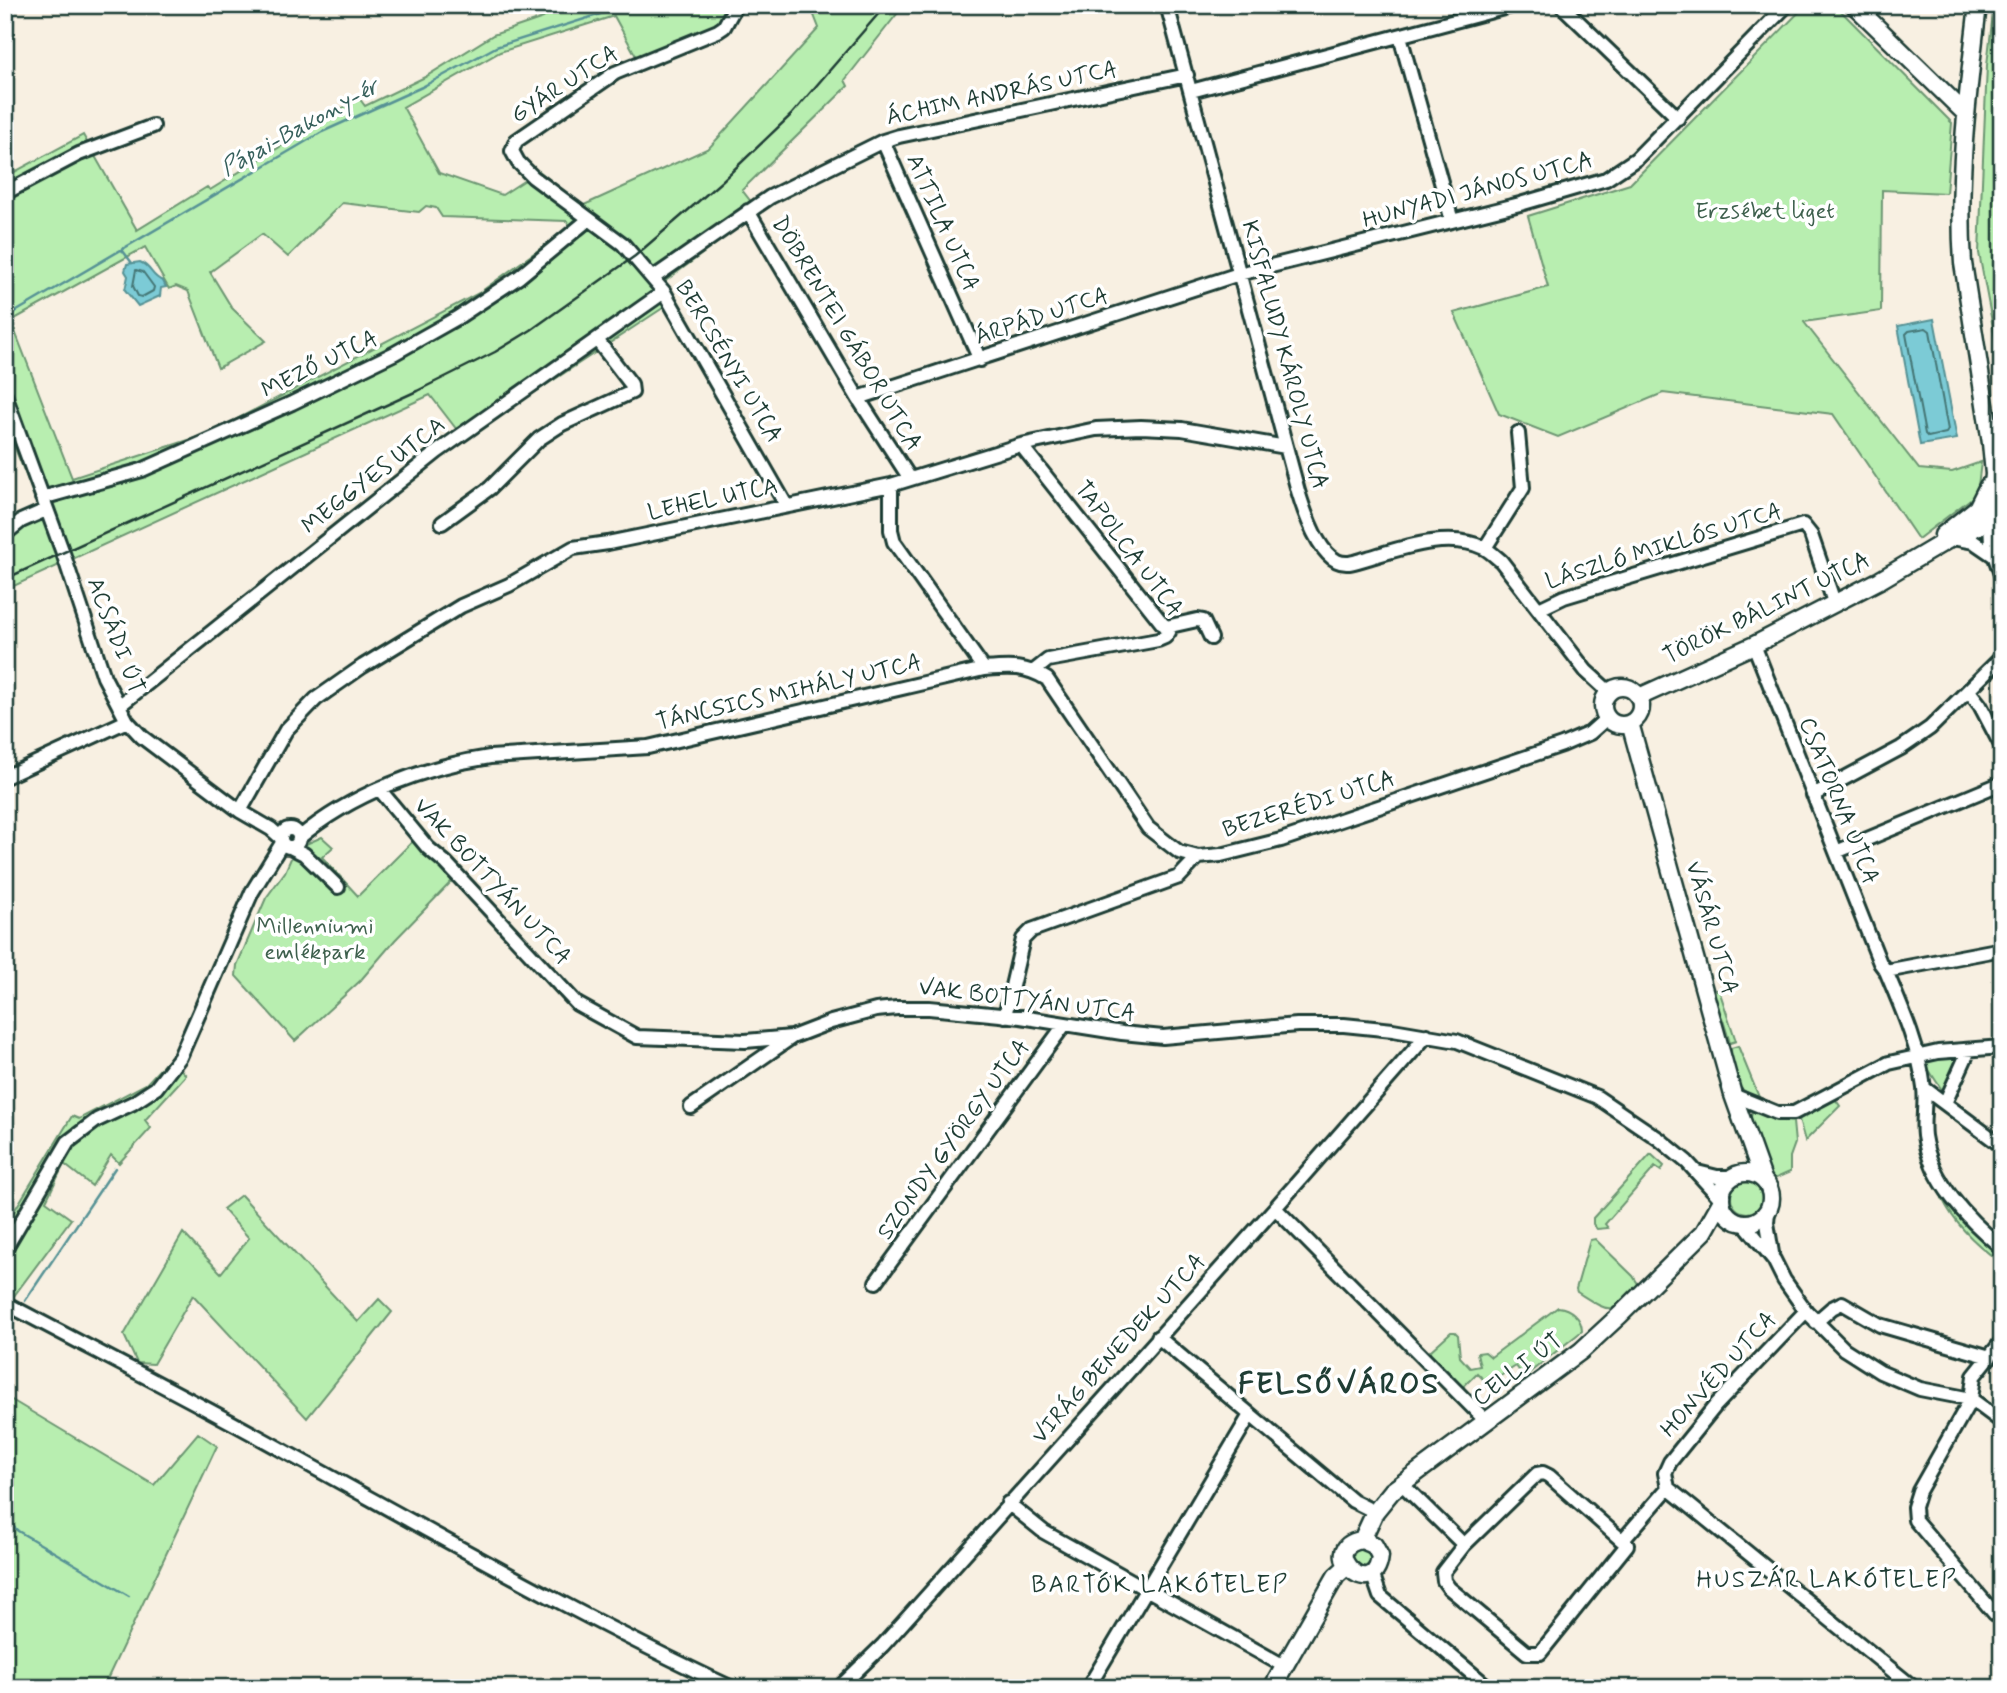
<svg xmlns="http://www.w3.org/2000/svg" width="2007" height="1693" font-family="Mynerve,sans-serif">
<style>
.green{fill:#b8eeb0;stroke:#6c9672;stroke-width:2;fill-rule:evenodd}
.water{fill:#7bcbd6;stroke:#569295;stroke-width:2}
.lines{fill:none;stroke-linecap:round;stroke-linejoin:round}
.shore{stroke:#447675;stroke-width:2}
.stream{stroke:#569295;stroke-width:2.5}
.street-casing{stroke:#1f3d34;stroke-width:18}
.secondary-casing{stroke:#1f3d34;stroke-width:21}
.street{stroke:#fff;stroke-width:12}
.secondary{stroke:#fff;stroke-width:16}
.rail{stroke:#1f3d34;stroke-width:2.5}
.labels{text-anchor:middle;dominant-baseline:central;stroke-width:7;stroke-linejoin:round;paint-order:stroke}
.street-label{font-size:23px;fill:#1f3d34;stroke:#fff}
.park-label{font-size:23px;fill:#3e604d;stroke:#fff}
.water-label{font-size:24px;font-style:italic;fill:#36605c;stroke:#fff}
.neighbourhood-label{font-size:24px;letter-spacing:2px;fill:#1f3d34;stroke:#fff}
.district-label{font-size:30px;font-weight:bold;letter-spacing:2px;fill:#1f3d34;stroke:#fff}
</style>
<rect width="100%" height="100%" fill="#f8f0e2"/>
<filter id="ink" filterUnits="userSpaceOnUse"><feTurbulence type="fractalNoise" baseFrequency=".0143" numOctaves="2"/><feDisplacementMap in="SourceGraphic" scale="14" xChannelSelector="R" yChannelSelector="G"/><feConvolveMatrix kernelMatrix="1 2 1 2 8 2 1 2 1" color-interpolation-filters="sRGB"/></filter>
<g filter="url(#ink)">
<path class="green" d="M560,5H744L733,16L724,36L642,67L614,16L500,52L403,107L439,173L502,195L539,171L582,206L709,148L819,28L810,5H904L845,80L848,86L742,190L759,212L664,282L675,300L464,439L430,395L5,590V531L39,507L5,424V177L83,135L137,230L207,187L210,190L359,98L365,106L425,77L493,35L543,18ZM342,203L419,212L426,206L436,208L442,217L567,221L570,227L479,293L210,433L72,478L11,321L145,247L169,289L176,286L188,291L218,368L266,341L232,308L210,272L262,234L288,257Z
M1806,5H1835L1952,123L1946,193L1882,190L1881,311L1804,322L1919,469L1952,472L1981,462L1977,494L1918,539L1833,414L1663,393L1558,437L1499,414L1454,313L1548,287L1528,216L1630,184Z
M1994,5H2002V375L1979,253L1987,65Z
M322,837L333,847L322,857L358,896L414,840L453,880L395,940L360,981L295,1041L236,976L237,965L266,898L285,872L292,856L301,851L306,844Z
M1716,990H1719L1736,1041L1730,1043L1723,1020L1713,997Z
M1738,1046L1759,1097C1732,1091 1732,1073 1731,1048Z
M1959,1055L1961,1057L1947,1087L1942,1090L1925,1064L1927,1058Z
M170,1058L186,1075L145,1120L151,1128L119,1163L111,1155L92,1186L64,1164L46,1201L71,1219L5,1308V1226L72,1116L79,1119L146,1084Z
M1833,1096L1840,1106L1805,1141L1799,1120L1802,1114Z
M1761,1112L1783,1121L1793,1122L1795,1143L1790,1157V1172L1774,1179L1768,1171L1749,1124L1752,1113Z
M1651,1154L1664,1166L1661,1171L1655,1167L1605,1224L1608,1228L1597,1229L1593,1224V1218Z
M1731 1197a16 16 0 1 1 32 0a16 16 0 1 1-32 0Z
M241,1195L358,1322L379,1299L392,1312L307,1418L193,1295L153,1364L137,1363L124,1335L183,1233L221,1273L249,1238L223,1209Z
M1945,1196L1979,1234L2002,1255V1258L1999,1261C1975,1244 1955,1225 1942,1198Z
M1595,1239L1633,1276L1640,1287C1609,1315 1612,1314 1577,1292L1576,1289L1590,1240Z
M1558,1307C1570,1308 1582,1318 1582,1331L1524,1377L1516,1366L1488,1384L1477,1373L1463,1387L1430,1357V1351L1451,1332H1455L1458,1335L1460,1357L1470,1368L1480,1366L1477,1353L1485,1352L1491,1357Z
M5,1396L154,1485L198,1433L217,1446L103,1688H5Z
M1353 1558a9 9 0 1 1 18 0a9 9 0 1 1-18 0Z"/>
<path class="water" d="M140,262C152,267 151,277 163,281L166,287L161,288L160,296L138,306L125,290L128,276L125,271L127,264Z
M1934,319L1957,439L1920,445L1898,326Z"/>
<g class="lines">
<path class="shore" d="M136,270L143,272L154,287L153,291L142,297L138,296L133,286Z
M1926,328L1930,331L1948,430L1946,433L1928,437L1925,434L1906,334L1909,331Z"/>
<path class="stream" d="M123,251L132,263
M5,318L322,132L422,87L496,47L629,5
M25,1301L115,1168
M5,1330L14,1320
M5,1519L18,1531L129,1596"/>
<g class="street-casing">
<path id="street" d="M736,5L724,27L718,31L615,73L516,141L512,151L518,162L533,177L623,244L664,292L786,505
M1167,5L1298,491C1304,511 1317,551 1337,561C1347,566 1357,561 1368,558C1402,548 1449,531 1484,548C1490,551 1496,557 1501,561L1586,671L1609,692
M1561,5L1678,118
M1400,36L1452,221
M1191,91L1515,5
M883,141L980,360
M5,193L79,154L153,126
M748,211L858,398L909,477
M653,278L770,197L883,141L899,136L1187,75
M5,395L63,553L104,677L127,721L142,737L240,811L271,829L280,837
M858,398L1239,274L1520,204L1606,179L1636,159L1787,5
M1021,445L1169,632L1165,637L1158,640L1048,660L1034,671
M891,485V530L894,542L984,669
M42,498L142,470L292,403L395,353L457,318L519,277L589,219
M1990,517L1991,546L2002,577
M442,523L490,488L539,439L562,424L632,392L631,384L597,340
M5,534L21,521L46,510
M1952,538L1974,542L1993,555
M1485,548L1523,488L1518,433
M1539,609L1564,597L1803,525L1811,535L1834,602
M1166,627L1197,620L1203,621L1211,638
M1754,645L1880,963L1886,971C1902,1009 1919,1047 1924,1088C1926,1104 1922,1120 1924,1136C1931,1182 1967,1219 2002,1248
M1969,691L1980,705L2002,747
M119,706L437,452L664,292
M5,777L127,721
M380,790L428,848L446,863L577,1004L637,1037L745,1041L792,1037L831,1022L876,1010L897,1008H929L1021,1017L1122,1033L1163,1037L1297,1025H1344L1393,1030L1457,1041L1597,1097L1659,1139L1687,1162L1721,1199
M1813,795L1901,748L1930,728L2002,657
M240,811L286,730L316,699L363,666L461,606L509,585L573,548L608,543L891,485L1021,445L1096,429L1141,427L1182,429L1286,447
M281 838a9 9 0 1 1 18 0a9 9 0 1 1-18 0Z
M299,838C351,794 423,767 490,757L648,747L984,669C1008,667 1025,665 1047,679L1148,828L1179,852L1198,857L1221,855L1281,840L1562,745L1590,733L1608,717
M292,848L304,854L338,887
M1836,852L2002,783
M1886,971L2002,949
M1005,1016L1023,939L1032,930L1179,877L1198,857
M1924,1088L2002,1146
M1733,1095L1777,1113H1794L1889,1063L1938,1052L2002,1047
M1945,1103L1969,1050
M691,1107L792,1037
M1697,1172L1717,1177H1732
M1275,1208L1487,1422
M1768,1211L1767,1223L1772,1253
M1744,1223L1774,1260L1784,1280L1806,1311L1844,1349L1880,1372L1920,1389L1971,1399L2002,1422
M5,1249L68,1142L97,1120L133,1103L156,1088L180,1057L252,892L282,843
M876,1282L1065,1024
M5,1303C101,1354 197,1402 291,1455C437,1535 582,1618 732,1688
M1806,1311L1716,1405L1670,1462L1665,1473L1668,1488L1914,1688
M1816,1322L1832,1308L1842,1303L1880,1325L1990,1357
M1158,1337L1353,1501L1375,1512
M1543,1473L1549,1476L1627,1545L1540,1653H1527L1449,1588L1444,1581L1443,1572L1464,1545L1537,1474Z
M1402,1484L1464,1545
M1008,1503L1044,1532L1284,1666
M1623,1540L1668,1488
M1372,1573L1380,1596L1489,1688
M1995,1614L1915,1520L1914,1507L1919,1491L1971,1399L1974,1376L2002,1341
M839,1688L883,1645L1275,1208L1427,1035
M1088,1688L1250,1415"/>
</g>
<g class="secondary-casing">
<path id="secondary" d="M1854,5L1966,114
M1943,535L1977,508L1988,486
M1603 706a19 19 0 1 1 38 0a19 19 0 1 1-38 0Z
M1639,697L1754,645L1880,580L1951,538L1979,526L1990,517L1994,474L1991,443L1963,263C1957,177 1968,91 1978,5
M1630,723L1733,1095L1763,1179
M1721 1198a25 25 0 1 1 50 0a25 25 0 1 1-50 0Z
M1362,1540L1374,1545L1380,1556C1375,1606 1314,1548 1362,1540L1375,1512L1392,1491L1581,1351L1620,1315L1704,1232L1721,1202
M1272,1688L1336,1576L1346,1567"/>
</g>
<use href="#street" class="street"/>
<use href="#secondary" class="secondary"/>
<path class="rail" d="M5,579L417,391L495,352L531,330L635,256L722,181L791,115L886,5"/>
</g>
</g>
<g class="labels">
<g class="street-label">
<text transform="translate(565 85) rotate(-33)">GYÁR UTCA</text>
<text transform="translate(1002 94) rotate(-12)">ÁCHIM ANDRÁS UTCA</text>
<text transform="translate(1478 191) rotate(-15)">HUNYADI JÁNOS UTCA</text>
<text transform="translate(942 223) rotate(66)">ATTILA UTCA</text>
<text transform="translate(1042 317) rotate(-18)">ÁRPÁD UTCA</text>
<text transform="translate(846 334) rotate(59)">DÖBRENTEI GÁBOR UTCA</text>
<text transform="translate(1284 355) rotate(75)">KISFALUDY KÁROLY UTCA</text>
<text transform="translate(728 362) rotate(59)">BERCSÉNYI UTCA</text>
<text transform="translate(320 365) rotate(-26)">MEZŐ UTCA</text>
<text transform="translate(374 476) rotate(-38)">MEGGYES UTCA</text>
<text transform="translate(713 500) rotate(-12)">LEHEL UTCA</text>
<text transform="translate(1664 547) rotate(-17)">LÁSZLÓ MIKLÓS UTCA</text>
<text transform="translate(1128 549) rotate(53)">TAPOLCA UTCA</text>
<text transform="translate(1767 609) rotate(-26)">TÖRÖK BÁLINT UTCA</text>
<text transform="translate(115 636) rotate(69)">ACSÁDI ÚT</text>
<text transform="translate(789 693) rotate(-13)">TÁNCSICS MIHÁLY UTCA</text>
<text transform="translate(1838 801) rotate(68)">CSATORNA UTCA</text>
<text transform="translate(1309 805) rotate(-17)">BEZERÉDI UTCA</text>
<text transform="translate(492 882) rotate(47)">VAK BOTTYÁN UTCA</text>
<text transform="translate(1711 928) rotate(74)">VÁSÁR UTCA</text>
<text transform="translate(1027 1001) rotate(7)">VAK BOTTYÁN UTCA</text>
<text transform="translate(954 1140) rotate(-54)">SZONDY GYÖRGY UTCA</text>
<text transform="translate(1119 1349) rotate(-48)">VIRÁG BENEDEK UTCA</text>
<text transform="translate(1518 1370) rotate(-37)">CELLI ÚT</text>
<text transform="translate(1719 1375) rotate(-48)">HONVÉD UTCA</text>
</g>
<g class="park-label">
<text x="1765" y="212">Erzsébet liget</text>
<text x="315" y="927">Millenniumi<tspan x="315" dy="26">emlékpark</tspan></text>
</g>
<g class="water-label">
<text transform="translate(300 128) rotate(-29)">Pápai-Bakony-ér</text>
</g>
<g class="neighbourhood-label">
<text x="1827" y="1580">HUSZÁR LAKÓTELEP</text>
<text x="1160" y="1585">BARTÓK LAKÓTELEP</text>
</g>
<g class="district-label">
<text x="1339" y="1384">FELSŐVÁROS</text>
</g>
</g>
<rect width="2007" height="1693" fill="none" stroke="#fff" stroke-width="28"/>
<rect x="14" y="14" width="1979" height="1665" fill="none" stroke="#1f3d34" stroke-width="2.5" filter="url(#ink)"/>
</svg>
